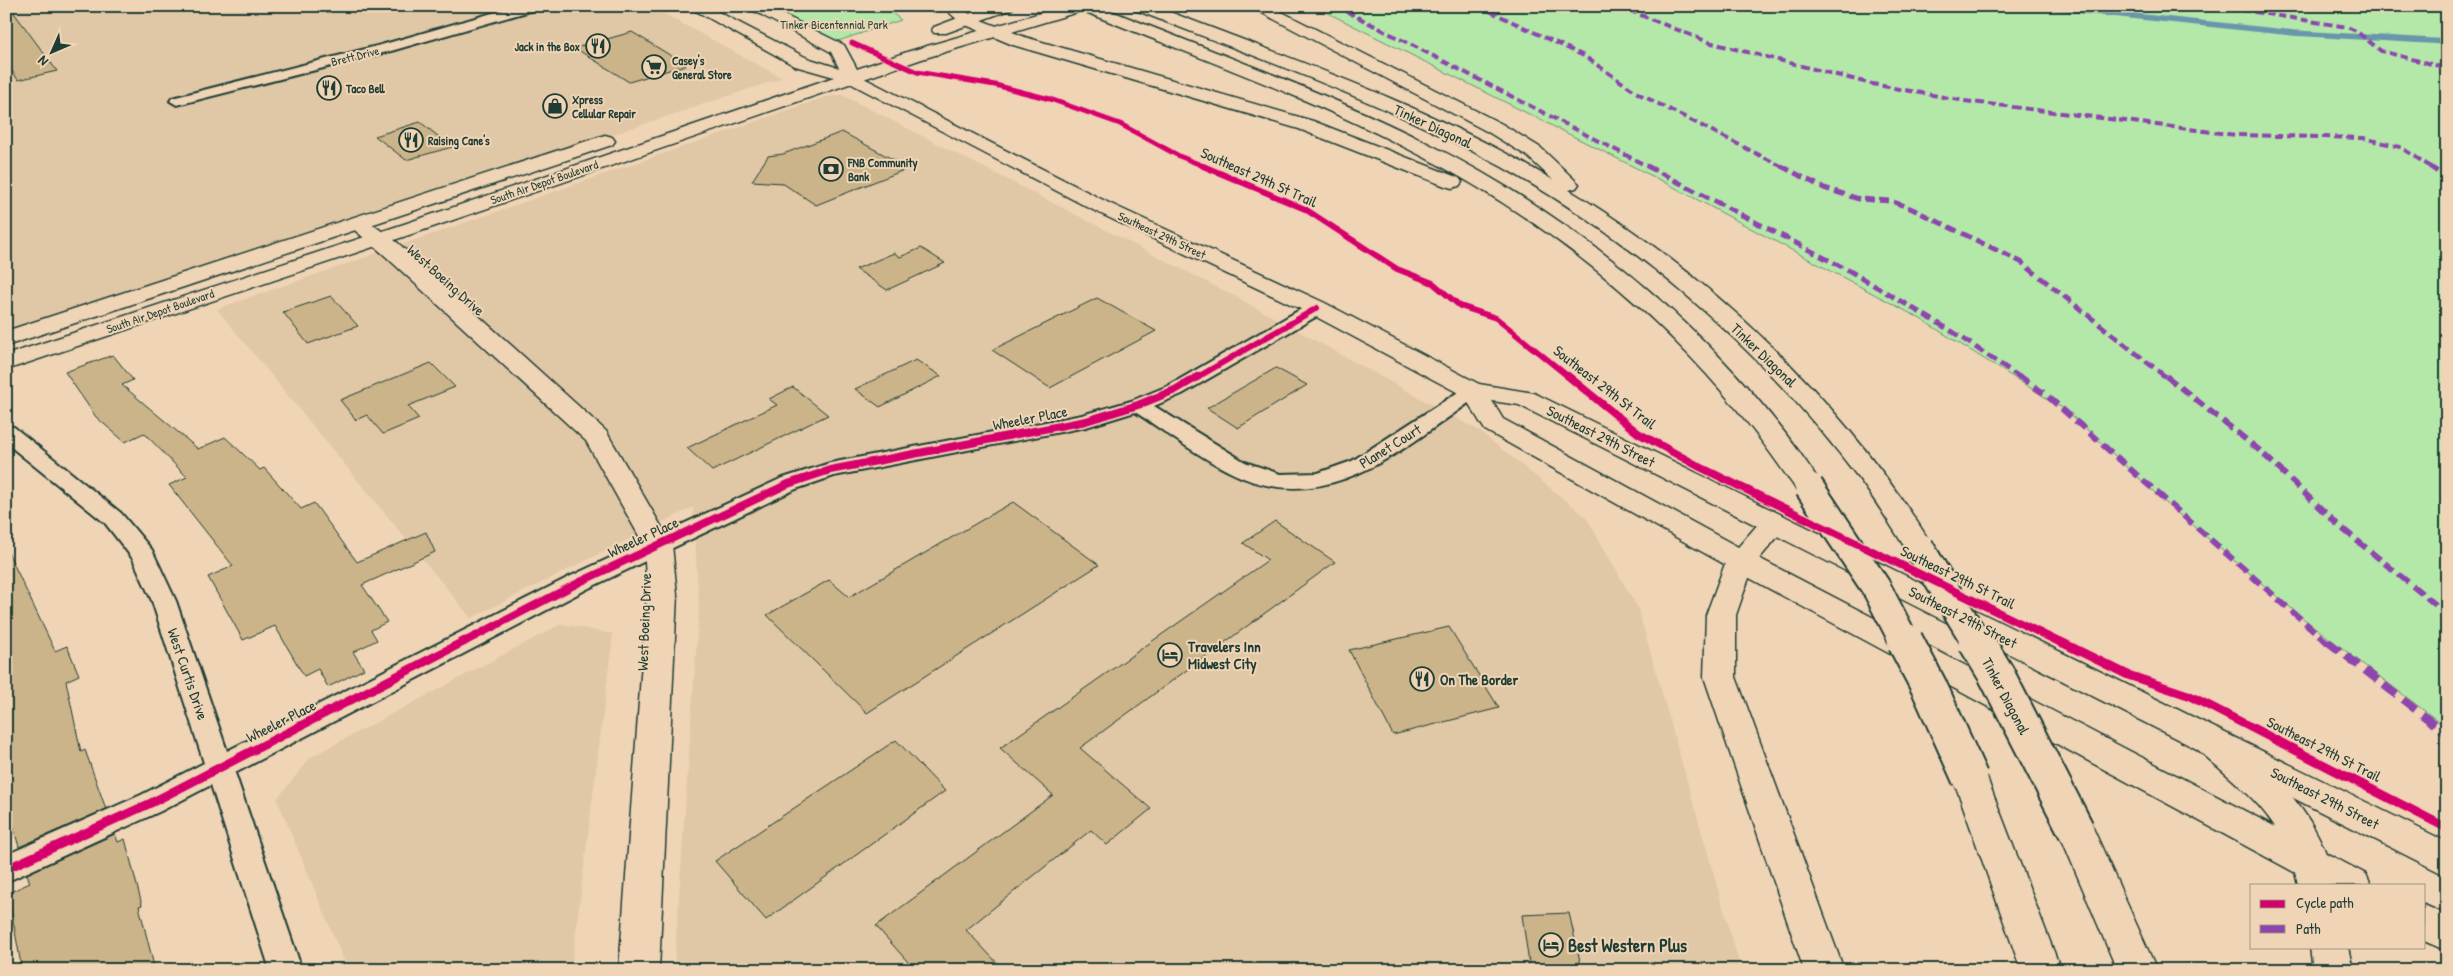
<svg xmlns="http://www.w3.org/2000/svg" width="2453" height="976" font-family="'Patrick Hand',sans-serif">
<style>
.built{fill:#e0c7a6}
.green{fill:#b3e8a9;stroke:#69926e}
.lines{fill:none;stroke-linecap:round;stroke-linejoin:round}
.stream{stroke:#6996ab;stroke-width:5.5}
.building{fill:#cbb489;stroke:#1f3d34}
.minor-casing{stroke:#1f3d34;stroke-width:4}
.tertiary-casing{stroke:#1f3d34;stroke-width:3}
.secondary-casing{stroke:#1f3d34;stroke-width:3}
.primary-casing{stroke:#1f3d34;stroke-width:3}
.motorway-casing{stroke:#1f3d34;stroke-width:3}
.minor{fill:#efd4b6;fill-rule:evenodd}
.tertiary{fill:#efd4b6;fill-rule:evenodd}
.secondary{fill:#efd4b6;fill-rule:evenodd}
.primary{fill:#efd4b6;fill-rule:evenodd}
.motorway{fill:#efd4b6;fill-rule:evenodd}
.motorway-bridge-far1-casing{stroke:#1f3d34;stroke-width:32;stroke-linecap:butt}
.motorway-bridge-casing{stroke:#1f3d34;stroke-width:39;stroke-linecap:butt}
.motorway-bridge-far1{stroke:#efd4b6;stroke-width:28}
.motorway-bridge{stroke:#efd4b6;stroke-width:35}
.quiet-far3{stroke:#8e44ad;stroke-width:4;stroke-dasharray:8 4;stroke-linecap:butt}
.quiet-far2{stroke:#8e44ad;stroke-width:5;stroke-dasharray:10 5;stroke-linecap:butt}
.quiet-far1{stroke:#8e44ad;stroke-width:6;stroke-dasharray:12 6;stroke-linecap:butt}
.quiet{stroke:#8e44ad;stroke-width:8;stroke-dasharray:16 8;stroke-linecap:butt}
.cycleway-far3-casing{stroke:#efd4b6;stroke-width:7}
.cycleway-far2-casing{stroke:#efd4b6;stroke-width:9}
.cycleway-far1-casing{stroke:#efd4b6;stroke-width:11}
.cycleway-casing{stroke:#efd4b6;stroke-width:12}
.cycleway-far3{stroke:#d6006c;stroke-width:5}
.cycleway-far2{stroke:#d6006c;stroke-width:6}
.cycleway-far1{stroke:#d6006c;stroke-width:8}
.cycleway{stroke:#d6006c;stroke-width:9}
.labels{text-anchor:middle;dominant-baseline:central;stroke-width:4;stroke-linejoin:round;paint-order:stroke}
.far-park-label{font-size:12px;fill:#26463a;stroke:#efd4b6}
.far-poi-label{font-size:12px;font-weight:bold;fill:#1f3d34;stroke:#efd4b6;text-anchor:start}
.far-street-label{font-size:12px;fill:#1f3d34;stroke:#efd4b6}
.street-label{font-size:15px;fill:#1f3d34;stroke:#efd4b6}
.poi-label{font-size:15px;font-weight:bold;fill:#1f3d34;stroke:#efd4b6;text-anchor:start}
.near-poi-label{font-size:18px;font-weight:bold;fill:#1f3d34;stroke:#efd4b6;text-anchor:start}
</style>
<rect width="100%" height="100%" fill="#efd4b6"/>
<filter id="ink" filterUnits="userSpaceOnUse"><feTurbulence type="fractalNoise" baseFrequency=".02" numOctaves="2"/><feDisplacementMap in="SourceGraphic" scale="10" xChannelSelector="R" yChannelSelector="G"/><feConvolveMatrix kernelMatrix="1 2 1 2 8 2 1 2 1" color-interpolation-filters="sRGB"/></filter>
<g filter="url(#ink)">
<path class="built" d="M6,6H650L782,78L6,337Z
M842,95L1238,298L1478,430L1586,517L1638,609L1741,970H674L699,608L693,507L471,618L217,309L826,97Z
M561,624L613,634L571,970H348L277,799L311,757Z"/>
<path class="green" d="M760,6H883L901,20L832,43Z
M1314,6H2447V728L2304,619L2167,504L2067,411L1919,318L1666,183Z"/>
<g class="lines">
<path class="stream" d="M2037,6L2294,33L2447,42"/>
</g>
<path class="building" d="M6,6H9L57,71L18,80L6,62Z
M632,32L686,65L629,82L575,48Z
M420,122L452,147L406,160L375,136Z
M842,132L909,168L816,205L782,183L752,181L768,156L783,154Z
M921,248L945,263L887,290L856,269L894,253L900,257Z
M331,296L358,326L308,344L283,312Z
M1097,298L1156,331L1050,388L992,350Z
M113,355L133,380L122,385L198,449L225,437L260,470L264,468L301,509L314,503L357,562L426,532L435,552L362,585L387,622L371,630L377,640L353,652L364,669L328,687L318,669L304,676L275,626L243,640L208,577L233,566L169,485L187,477L144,433L125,442L96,417L65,372Z
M916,360L941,376L880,407L855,389Z
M431,363L455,387L408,406L419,419L383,434L367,415L356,420L340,400Z
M1276,368L1307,385L1238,428L1207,408Z
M793,387L828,415L712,471L687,448L777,405L769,399Z
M1013,502L1099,565L867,713L767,615L829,580L849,597Z
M1275,521L1335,562L1080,748L1151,809L1107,845L1091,830L966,930L1004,970H915L876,926L1053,795L1000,748L1268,560L1243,543Z
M6,548L55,651L67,646L79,675L66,681L81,752L85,750L106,809L19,847L11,819L6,821Z
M1449,627L1499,708L1393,735L1349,650Z
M896,740L945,791L766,920L715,861Z
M115,834L118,842L125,839L142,905L139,906L155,970H22L8,893L30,883L27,874Z
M1569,913L1582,970H1530L1522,915Z"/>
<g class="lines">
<g class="minor-casing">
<path id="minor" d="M517,6H538L537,9L391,51L177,105L170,101L172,98L381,45Z
M1317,302L1324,304L1326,308L1324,312L1182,394L1154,406L1245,462L1280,474L1318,473L1352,461L1466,387L1473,385L1480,387L1483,391L1480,395C1404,447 1326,522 1228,471C1196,455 1166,432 1135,412L1086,427L834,476L796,489L589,588L235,773L302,970H270L211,785L161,811L6,882V855L141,795L204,763L152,601L133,559L105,523L6,443V426L14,427L121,513L152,550L176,601L227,751L571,576L780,479L830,463L1082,415L1131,401L1168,386L1310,304Z"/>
</g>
<g class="tertiary-casing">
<path id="tertiary" d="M358,217L365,219L398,243L606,431L672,545L677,595L659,970H619L647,595L644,545L586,441L382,253L351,227L347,223L351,219Z
M1775,514L1785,516L1789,523L1754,565L1746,586L1736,615V677L1844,970H1804L1704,677L1706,615L1726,561L1765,516Z"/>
</g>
<g class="secondary-casing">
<path id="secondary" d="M852,72L1109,203L1325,303L1479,384L1534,393L2447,842V876L1519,405L1492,401L1503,419L1751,554L2366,874L2371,885H2318L1731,568L1485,430L1464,396L1309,313L1095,211L846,81L843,77L846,73Z
M2424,905L2447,915V951L2424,941Z"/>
</g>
<g class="primary-casing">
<path id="primary" d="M687,6H707L807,58L839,68L831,52L745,6H766L844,45L857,69L910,51L1064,6H1090L1088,9L922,59L421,231L6,370V355L407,223L834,77L795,66Z
M990,6H1014L1012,9L946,33H934L932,30L934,27Z
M605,135L612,137L615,141L612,145L6,346V331Z"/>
</g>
<g class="motorway-casing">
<path id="motorway" d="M942,6H960L973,17L1025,37L1313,121L1459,178L1462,182L1459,186L1452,188L1445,186L1299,129L1013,45L961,23Z
M1076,6H1099C1208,50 1322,90 1427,143C1582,221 1728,340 1823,487L1819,493L1809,496L1799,493C1775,459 1751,425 1724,394C1639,294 1531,212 1414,152C1307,96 1191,55 1078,9Z
M1131,6H1154C1289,58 1428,105 1553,180L1527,156L1488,132L1249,6H1270L1502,124L1541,148L1579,184L1576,188L1569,190C1714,277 1845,403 1933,547L1929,554L1919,557L1909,554C1893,529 1878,504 1861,481C1758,344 1623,228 1470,150C1362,94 1247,54 1133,9Z
M2208,726C2224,731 2236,743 2249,754C2292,790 2323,829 2336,885H2298C2285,818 2245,791 2196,748L2191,739L2196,730Z
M1970,764L1982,768L1987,778L2061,970H2021L1953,778L1958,768Z
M2076,815L2089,819L2157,970H2117L2058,830L2063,819Z
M2310,947H2348L2353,970H2313Z"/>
</g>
<use href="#minor" class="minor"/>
<use href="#tertiary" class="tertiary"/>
<use href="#secondary" class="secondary"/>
<use href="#primary" class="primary"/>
<use href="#motorway" class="motorway"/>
<g class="motorway-bridge-far1-casing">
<path id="motorway-bridge-far1" d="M1809,487L1877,589L1905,643
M1919,547L1977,643"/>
</g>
<g class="motorway-bridge-casing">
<path id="motorway-bridge" d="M1905,641L1929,687L1970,778
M1976,641L1996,674L2076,830"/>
</g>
<use href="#motorway-bridge-far1" class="motorway-bridge-far1"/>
<use href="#motorway-bridge" class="motorway-bridge"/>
<path class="quiet-far3" d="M1336,6L1649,167
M1479,6L1584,56L1639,94L1783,167
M1618,6L1708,42L1872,84L1965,101L2236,135L2363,138L2400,147L2431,167
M2218,6L2347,27L2356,31L2381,51L2447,68"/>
<path class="quiet-far2" d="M1647,166L1848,270L1953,332L2021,378
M1781,166L1824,188L1859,199L1891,201L1910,208L2021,262L2167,378
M2429,166L2447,178"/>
<path class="quiet-far1" d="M2019,376L2045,394L2328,643
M2166,376L2259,450L2338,525L2447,614"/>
<path class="quiet" d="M2327,641L2447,734"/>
<g class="cycleway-far3-casing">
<path id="cycleway-far3" d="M852,43L917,72L995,85L1050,99L1120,124L1179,156L1206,167"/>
</g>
<g class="cycleway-far2-casing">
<path id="cycleway-far2" d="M1203,166L1305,209L1397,269L1433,283L1460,306L1496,318L1570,378
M1196,378L1317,308"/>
</g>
<g class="cycleway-far1-casing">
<path id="cycleway-far1" d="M1568,376L1638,433L1700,467L2061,643
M462,643L580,582L788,484L830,470L1086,421L1138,405L1175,390L1199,376"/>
</g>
<g class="cycleway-casing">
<path id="cycleway" d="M2059,641L2128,675L2188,695L2447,828
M6,869L151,803L465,641"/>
</g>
<use href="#cycleway-far3" class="cycleway-far3"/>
<use href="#cycleway-far2" class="cycleway-far2"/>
<use href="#cycleway-far1" class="cycleway-far1"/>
<use href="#cycleway" class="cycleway"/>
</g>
</g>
<defs>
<g id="restaurant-ring" transform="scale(1.25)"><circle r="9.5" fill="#efd4b6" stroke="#1f3d34" stroke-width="1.5"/><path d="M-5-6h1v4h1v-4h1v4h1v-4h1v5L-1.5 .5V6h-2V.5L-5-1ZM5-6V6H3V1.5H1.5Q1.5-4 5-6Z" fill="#1f3d34"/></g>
<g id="supermarket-ring" transform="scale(1.25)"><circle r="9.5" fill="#efd4b6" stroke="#1f3d34" stroke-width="1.5"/><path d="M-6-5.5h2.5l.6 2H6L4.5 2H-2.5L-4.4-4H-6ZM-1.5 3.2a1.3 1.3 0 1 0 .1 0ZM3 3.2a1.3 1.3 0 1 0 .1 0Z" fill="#1f3d34"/></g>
<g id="shop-ring" transform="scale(1.25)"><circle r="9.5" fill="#efd4b6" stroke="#1f3d34" stroke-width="1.5"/><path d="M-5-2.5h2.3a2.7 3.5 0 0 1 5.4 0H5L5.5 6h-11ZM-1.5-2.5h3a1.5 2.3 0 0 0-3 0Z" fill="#1f3d34"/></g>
<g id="bank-ring" transform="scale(1.25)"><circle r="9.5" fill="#efd4b6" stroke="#1f3d34" stroke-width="1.5"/><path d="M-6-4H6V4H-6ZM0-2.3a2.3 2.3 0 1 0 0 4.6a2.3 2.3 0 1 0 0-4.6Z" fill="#1f3d34"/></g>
<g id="hotel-ring" transform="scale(1.25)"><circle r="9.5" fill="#efd4b6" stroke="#1f3d34" stroke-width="1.5"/><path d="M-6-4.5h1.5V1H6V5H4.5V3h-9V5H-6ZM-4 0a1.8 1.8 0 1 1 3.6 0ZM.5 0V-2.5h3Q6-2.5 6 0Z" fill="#1f3d34"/></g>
</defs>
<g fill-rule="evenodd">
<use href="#restaurant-ring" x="598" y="46"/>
<use href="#supermarket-ring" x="654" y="67"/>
<use href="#restaurant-ring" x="329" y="88"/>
<use href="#shop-ring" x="555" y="106"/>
<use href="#restaurant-ring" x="411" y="140"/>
<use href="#bank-ring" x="831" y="169"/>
<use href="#hotel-ring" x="1170" y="655"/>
<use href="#restaurant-ring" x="1422" y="679"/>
<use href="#hotel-ring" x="1551" y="945"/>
</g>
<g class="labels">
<g class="far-park-label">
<text x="834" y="24">Tinker Bicentennial Park</text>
</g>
<g class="far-poi-label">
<text x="580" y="46" text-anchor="end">Jack in the Box</text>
<text x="672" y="60">Casey's<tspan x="672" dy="14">General Store</tspan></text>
<text x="346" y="88">Taco Bell</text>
<text x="572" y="99">Xpress<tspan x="572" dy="14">Cellular Repair</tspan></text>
<text x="428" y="140">Raising Cane's</text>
<text x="848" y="162">FNB Community<tspan x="848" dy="14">Bank</tspan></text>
</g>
<g class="far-street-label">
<text transform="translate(355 56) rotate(-14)">Brett Drive</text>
<text transform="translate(544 182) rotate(-19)">South Air Depot Boulevard</text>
<text transform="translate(1162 235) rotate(25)">Southeast 29th Street</text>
<text transform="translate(160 311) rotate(-19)">South Air Depot Boulevard</text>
</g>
<g class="street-label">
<text transform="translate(1433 126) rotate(25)">Tinker Diagonal</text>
<text transform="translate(1259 177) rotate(24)">Southeast 29th St Trail</text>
<text transform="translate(446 280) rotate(42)">West Boeing Drive</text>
<text transform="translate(1764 355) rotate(44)">Tinker Diagonal</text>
<text transform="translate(1605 387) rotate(38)">Southeast 29th St Trail</text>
<text transform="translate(1030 418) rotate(-11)">Wheeler Place</text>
<text transform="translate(1601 436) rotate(27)">Southeast 29th Street</text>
<text transform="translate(1390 446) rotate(-32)">Planet Court</text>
<text transform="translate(643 537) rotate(-25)">Wheeler Place</text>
<text transform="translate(1958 577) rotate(26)">Southeast 29th St Trail</text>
<text transform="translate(1963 617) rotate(27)">Southeast 29th Street</text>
<text transform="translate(644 622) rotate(-88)">West Boeing Drive</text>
<text transform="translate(188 674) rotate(71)">West Curtis Drive</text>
<text transform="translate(2006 696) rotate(62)">Tinker Diagonal</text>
<text transform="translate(281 721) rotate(-27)">Wheeler Place</text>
<text transform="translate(2324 749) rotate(27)">Southeast 29th St Trail</text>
<text transform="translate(2325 798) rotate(27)">Southeast 29th Street</text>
</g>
<g class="poi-label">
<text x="1188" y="646">Travelers Inn<tspan x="1188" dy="17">Midwest City</tspan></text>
<text x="1440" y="679">On The Border</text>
</g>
<g class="near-poi-label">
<text x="1568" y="945">Best Western Plus</text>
</g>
</g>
<rect width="2453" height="976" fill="none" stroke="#efd4b6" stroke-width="25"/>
<rect x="12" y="12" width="2428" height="951" fill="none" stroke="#1f3d34" stroke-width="2" filter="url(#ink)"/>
<rect x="2250" y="884" width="175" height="65" fill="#efd4b6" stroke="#9c9882"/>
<rect x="2260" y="900" width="25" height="8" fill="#d6006c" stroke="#9c9882"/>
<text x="2296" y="908" font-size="15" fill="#1f3d34">Cycle path</text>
<rect x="2260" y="925" width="25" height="8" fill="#8e44ad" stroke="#9c9882"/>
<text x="2296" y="934" font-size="15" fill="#1f3d34">Path</text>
<g transform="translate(52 52) rotate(225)" stroke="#efd4b6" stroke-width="4" paint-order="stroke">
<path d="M0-4L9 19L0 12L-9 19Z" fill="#1f3d34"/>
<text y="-8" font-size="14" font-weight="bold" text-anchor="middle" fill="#1f3d34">N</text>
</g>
</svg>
